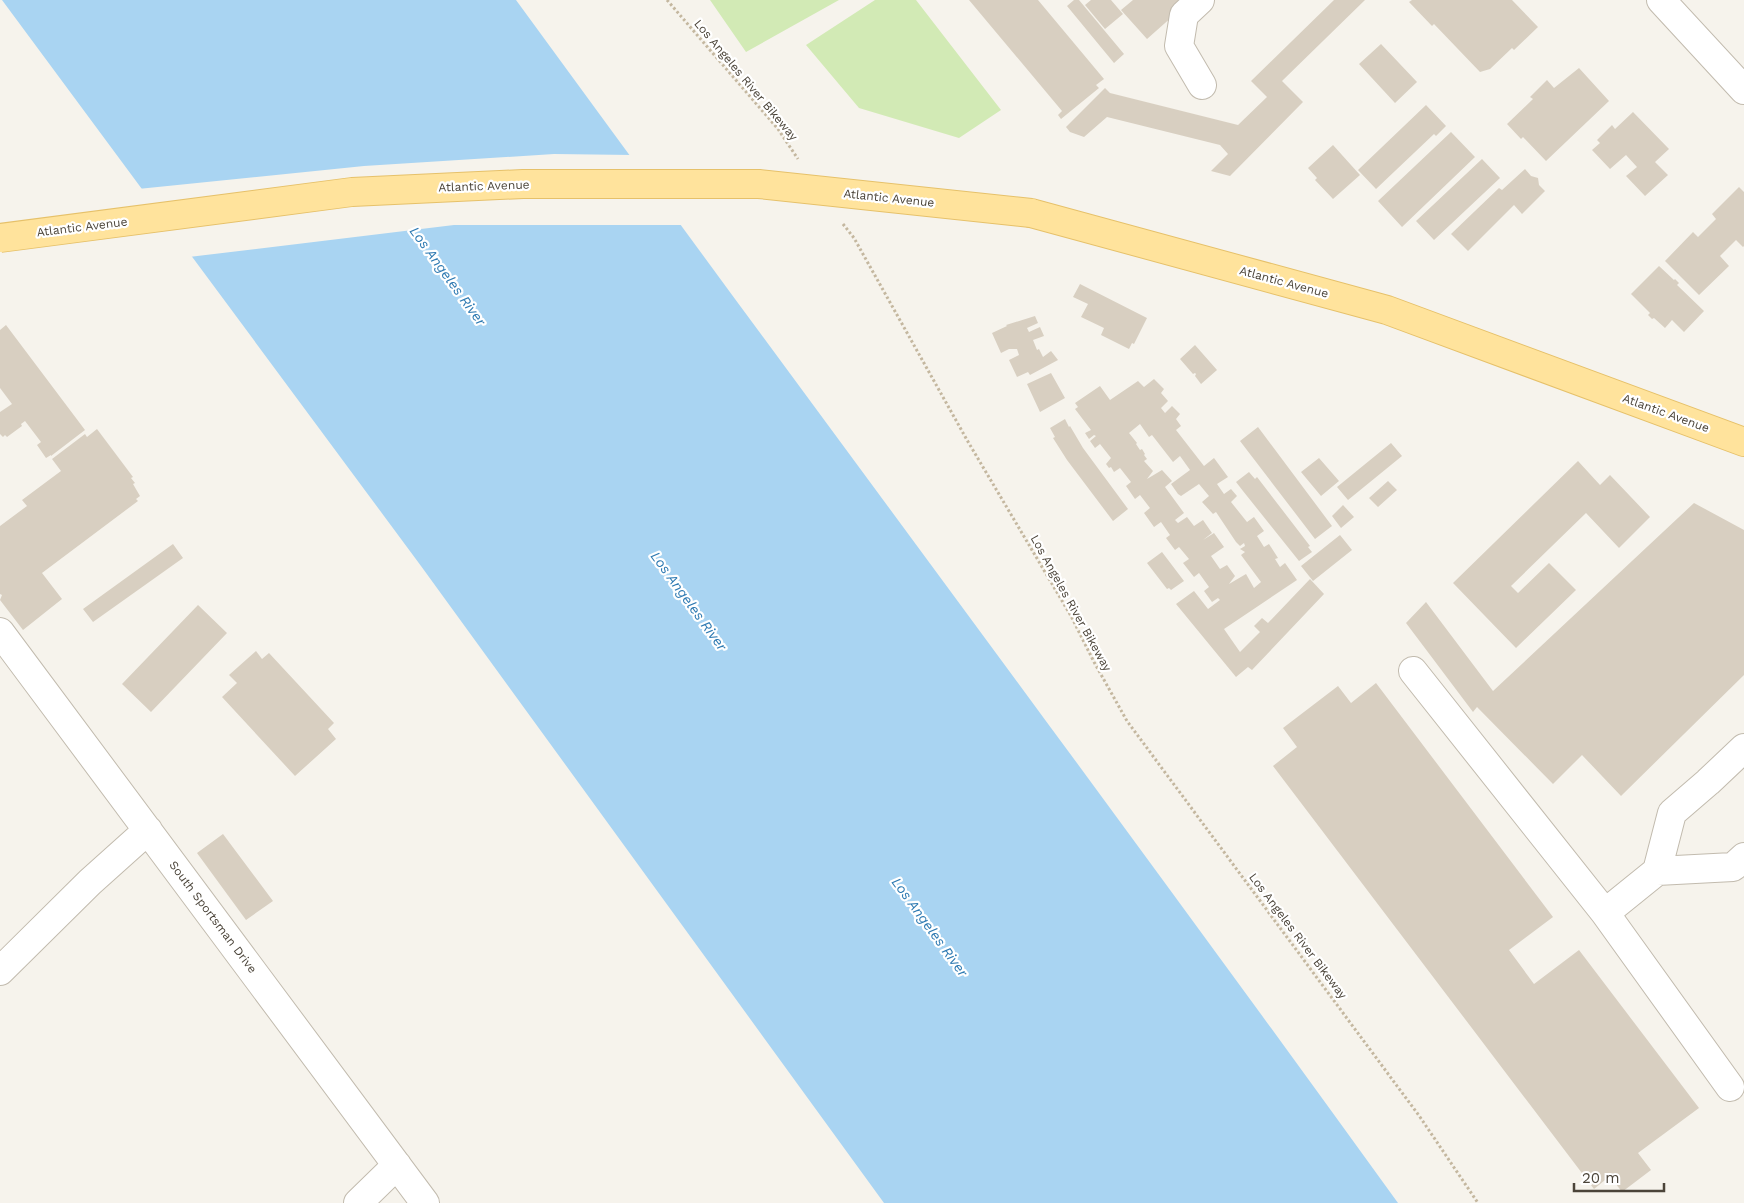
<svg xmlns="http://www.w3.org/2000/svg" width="1744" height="1203" font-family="'Work Sans',sans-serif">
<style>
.green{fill:#d2eab5}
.water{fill:#a9d4f2}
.pier{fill:#f6f3ec}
.building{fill:#d8cfc1;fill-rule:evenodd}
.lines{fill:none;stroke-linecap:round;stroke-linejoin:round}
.minor-casing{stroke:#c2bbae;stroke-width:30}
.major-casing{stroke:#e6c16a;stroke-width:30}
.path{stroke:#c4b79f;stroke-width:3;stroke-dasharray:2.5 2.5;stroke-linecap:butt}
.minor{stroke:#fff;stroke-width:28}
.major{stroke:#ffe39c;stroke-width:28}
.major-bridge-casing{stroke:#e6c16a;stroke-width:30;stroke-linecap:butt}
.major-bridge{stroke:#ffe39c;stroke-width:28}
.labels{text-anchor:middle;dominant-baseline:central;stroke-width:4.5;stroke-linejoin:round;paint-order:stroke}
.street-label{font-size:12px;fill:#4b4439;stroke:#fff}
.water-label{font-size:14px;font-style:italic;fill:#2e7ab2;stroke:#fff}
</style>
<rect width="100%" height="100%" fill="#f6f3ec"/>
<path class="green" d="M710,0H839L746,52Z
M875,0H916L1001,110L959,138L859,108L806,45Z"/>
<path class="water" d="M2,0H516C809,402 1107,800 1398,1203H884L421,566Z"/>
<path class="pier" d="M554,154L633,155L684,225H454L189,257L138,189L364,166Z"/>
<path class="building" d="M969,0H1038L1104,79L1096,85L1099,88L1061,119L1058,115L1062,111Z
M1074,0H1079L1124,54L1114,63L1067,6Z
M1091,0H1111L1123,14L1105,29L1085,5Z
M1133,0H1191L1147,39L1121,10Z
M1334,0H1365L1282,81L1303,102L1230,176L1211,171L1228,154L1220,145L1107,117L1084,137L1070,132L1066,127L1105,88L1110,93L1238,125L1267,97L1251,81Z
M1412,0H1512L1538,27L1514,50L1512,48L1490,69L1480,72L1434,24L1432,26L1409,2Z
M1381,44L1417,82L1395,103L1359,64Z
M1579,68L1609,101L1546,161L1523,137L1521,139L1507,124L1533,99L1530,97L1547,80L1554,88Z
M1426,105L1446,126L1436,136L1434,134L1376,189L1358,170Z
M1633,112L1669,149L1655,162L1668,175L1645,196L1626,176L1637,167L1626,155L1610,169L1592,150L1600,143L1597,140L1612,125L1615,129Z
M1451,132L1475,157L1402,227L1378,201Z
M1333,145L1360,175L1333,199L1315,180L1317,178L1308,168Z
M1482,159L1500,178L1434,240L1416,221Z
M1525,169L1531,176L1538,178L1539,185L1545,191L1522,214L1514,205L1468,251L1451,234L1499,188L1502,190Z
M1739,187L1744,192V246L1743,247L1736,240L1720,256L1729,266L1699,295L1665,261L1693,232L1698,237L1716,219L1712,214Z
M1659,266L1674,280L1675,279L1679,283L1677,285L1704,311L1684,332L1672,320L1665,328L1654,318L1652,319L1648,315L1650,313L1631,294Z
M1080,284L1147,318L1134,344L1132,343L1129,349L1101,335L1104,328L1081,317L1088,304L1073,297Z
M1035,316L1038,323L1027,328L1029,332L1040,327L1044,336L1033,340L1037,350L1039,349L1043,357L1051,351L1058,360L1030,375L1028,372L1017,377L1009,360L1019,355L1017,349H1009L1001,353L992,333L1007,326L1006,325Z
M6,325L85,430L51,456V455L46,458L37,445L41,442L25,421L21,424L22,426L7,437L5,435L3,437L0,434V412L12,404L0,388V330Z
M1195,345L1217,370L1201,384L1195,376L1196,374L1195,373L1193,374L1180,359Z
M1051,373L1065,398L1040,412L1027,384Z
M1154,379L1164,389L1161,393L1168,401L1161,408L1165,413L1172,406L1180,414L1176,419L1181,426L1176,430L1204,466L1214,458L1228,477L1217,484L1224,494L1231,489L1237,496L1231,502L1247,522L1254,517L1264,531L1257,536L1264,547L1269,544L1278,558L1275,559L1280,567L1285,563L1297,580L1224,629L1240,652L1260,632L1254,626L1262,618L1268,623L1310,579L1324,594L1252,670L1248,667L1236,677L1176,604L1194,591L1208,609L1220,600L1218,598L1212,602L1204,591L1209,587L1199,573L1194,577L1183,563L1189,559L1179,547L1175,550L1166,538L1170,535L1161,522L1154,527L1144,513L1150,508L1140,495L1135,499L1126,486L1131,482L1120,468L1114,472L1111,467L1109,468L1106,464L1111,458L1100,444L1095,448L1090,441L1096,436L1094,435L1089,439L1085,433L1091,430L1075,409L1078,407L1075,403L1100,386L1110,400L1138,381L1144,387ZM1140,424L1149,437L1152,435L1173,462L1180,456L1190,470L1171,484L1178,494L1181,496L1199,484L1209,496L1202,502L1213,514L1216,512L1236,542L1240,546L1244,543L1245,546L1240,549L1245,552L1241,555L1261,582L1254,588L1246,574L1229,584L1235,576L1227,565L1220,569L1211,556L1224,547L1214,533L1203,540L1212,533L1203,520L1194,526L1187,517L1178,523L1175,520L1184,513L1165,487L1172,481L1162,470L1147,479L1153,471L1144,461L1147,459L1144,455L1145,454L1142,449L1140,450L1136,444L1137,443L1129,433Z
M1065,419L1069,427L1070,426L1083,448L1128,509L1113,521L1067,460L1053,438L1055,437L1050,428Z
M1258,427L1332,526L1315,539L1240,441Z
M97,429L133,477L131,478L135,483L133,484L140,496L136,499L138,501L42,573L62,599L23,630L0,600L2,595L0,594V526L27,506L22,500L61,471L52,459L85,434L87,437Z
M1391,443L1402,456L1348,500L1337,487Z
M1319,458L1339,481L1321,496L1301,472Z
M1578,461L1600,485L1610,475L1650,517L1619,548L1586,513L1511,586L1518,593L1549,563L1576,590L1516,648L1453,583Z
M1249,472L1255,479L1257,477L1310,546L1308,547L1312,552L1299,561L1243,491L1236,482Z
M1388,481L1397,490L1378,507L1369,498Z
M1694,503L1744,530V675L1621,796L1582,755L1553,784L1477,707L1473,712L1406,623L1426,602L1493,691Z
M1343,505L1354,517L1341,528L1332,516Z
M1340,535L1352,550L1313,581L1301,566Z
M173,544L183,558L93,622L83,609Z
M1162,552L1184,581L1171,590L1169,588L1167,589L1147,563Z
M198,605L227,633L151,712L122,684Z
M256,651L262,659L269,653L334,723L328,729L336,739L295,776L222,697L237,683L229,675Z
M1376,683L1553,917L1509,950L1534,984L1579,950L1699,1108L1638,1153L1651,1170L1622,1192L1610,1176L1594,1189L1273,766L1297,747L1283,728L1338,686L1351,703Z
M223,834L273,901L246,920L197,853Z"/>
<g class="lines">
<g class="minor-casing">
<path id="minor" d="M1200,0L1184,15L1179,46L1202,85
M1661,0L1744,90
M0,632L425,1203
M1413,671L1605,913L1730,1087
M1657,871L1733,867L1744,857
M1605,913L1657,871L1672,813L1708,782L1744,748
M0,971L90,882L148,830
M358,1203L397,1165"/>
</g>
<g class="major-casing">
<path id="major" d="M1031,213L1387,310L1744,442"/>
</g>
<path class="path" d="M667,0L778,129L798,159
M843,224L854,238L967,440L1071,616L1094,662L1127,721L1420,1117L1478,1203"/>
<use href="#minor" class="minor"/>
<use href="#major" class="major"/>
<g class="major-bridge-casing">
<path id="major-bridge" d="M0,238L352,192L523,184H759L1031,213"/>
</g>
<use href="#major-bridge" class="major-bridge"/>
</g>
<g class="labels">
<g class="street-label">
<text transform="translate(746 80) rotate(50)">Los Angeles River Bikeway</text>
<text transform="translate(484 186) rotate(-2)">Atlantic Avenue</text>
<text transform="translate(889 198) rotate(6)">Atlantic Avenue</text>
<text transform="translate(82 227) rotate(-7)">Atlantic Avenue</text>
<text transform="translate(1284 282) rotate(15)">Atlantic Avenue</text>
<text transform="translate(1666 413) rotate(20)">Atlantic Avenue</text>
<text transform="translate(1071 603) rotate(61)">Los Angeles River Bikeway</text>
<text transform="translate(213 917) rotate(53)">South Sportsman Drive</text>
<text transform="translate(1298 936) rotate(53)">Los Angeles River Bikeway</text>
</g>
<g class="water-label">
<text transform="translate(448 276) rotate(54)">Los Angeles River</text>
<text transform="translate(689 601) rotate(54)">Los Angeles River</text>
<text transform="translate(930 927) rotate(54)">Los Angeles River</text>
</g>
</g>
<path d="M1574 1183v8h90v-8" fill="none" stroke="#4b4439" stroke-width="2.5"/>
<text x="1582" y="1183" font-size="15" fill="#4b4439" stroke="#ffffff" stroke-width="4" paint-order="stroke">20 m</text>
</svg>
